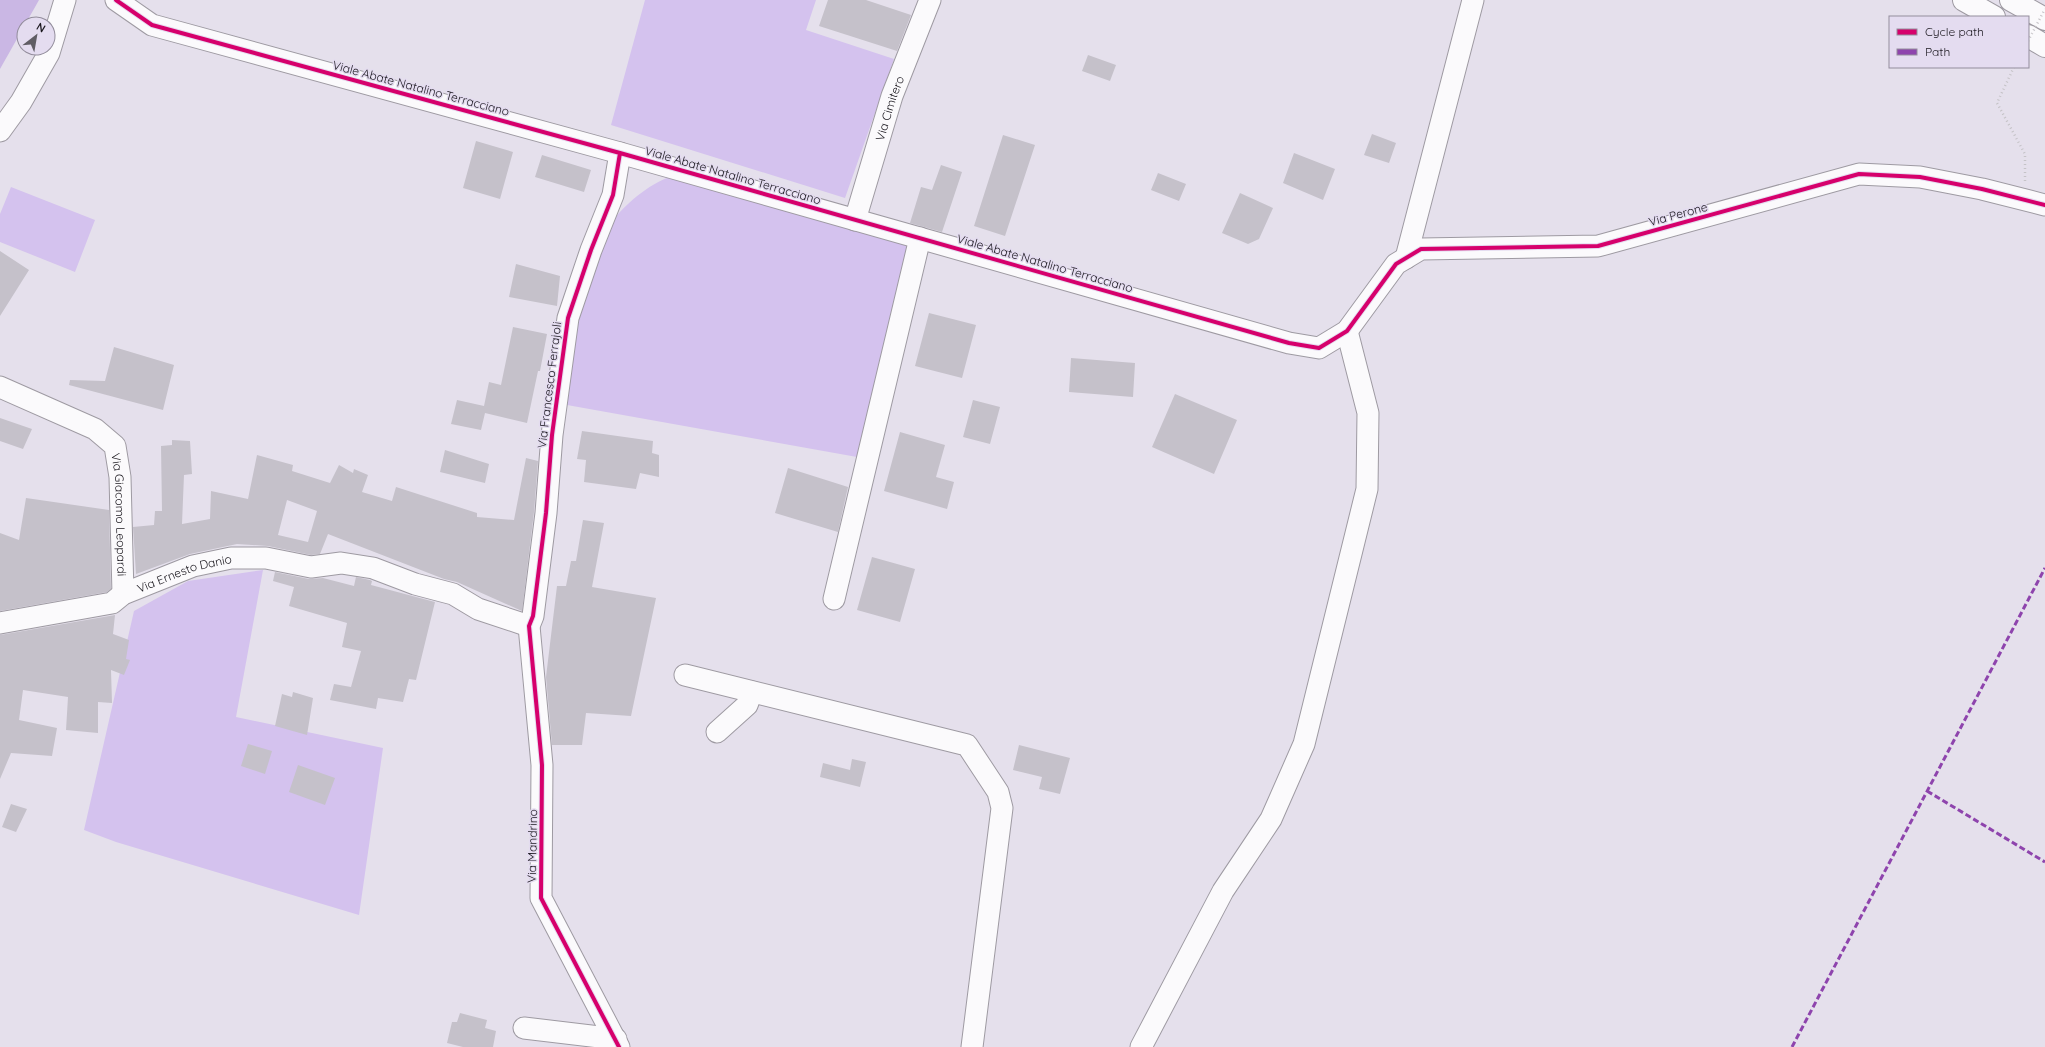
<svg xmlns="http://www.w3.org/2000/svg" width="2045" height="1047" font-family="Quicksand,sans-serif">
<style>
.green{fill:#d4c2ee}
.forest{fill:#cab7e4}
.building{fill:#c5c1ca;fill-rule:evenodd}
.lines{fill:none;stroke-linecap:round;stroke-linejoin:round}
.minor-casing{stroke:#9e9aa2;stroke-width:23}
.highway-casing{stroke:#9e9aa2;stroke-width:24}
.path{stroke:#c5c3c7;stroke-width:2.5;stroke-dasharray:1 3;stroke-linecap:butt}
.minor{stroke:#fbfafc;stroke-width:21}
.highway{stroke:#fbfafc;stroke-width:22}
.path-bridge{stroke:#c5c3c7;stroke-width:2.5;stroke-dasharray:1 3;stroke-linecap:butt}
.quiet{stroke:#8e44ad;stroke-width:3;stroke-dasharray:6 3;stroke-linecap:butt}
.cycleway-casing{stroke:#e4dcf0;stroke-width:6}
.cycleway{stroke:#d6006c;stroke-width:4}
.labels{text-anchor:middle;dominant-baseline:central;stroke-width:3;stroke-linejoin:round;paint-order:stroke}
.street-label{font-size:12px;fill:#19161d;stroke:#e4dcf0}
</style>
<rect width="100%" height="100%" fill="#e5e0ec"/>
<path class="green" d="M645,0H816L806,30L894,59L845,198L611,125Z
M672,176L909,245L857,457L567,405L574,321L609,225C625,204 647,185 672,176Z
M11,187L95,220L75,272L0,242V214Z
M263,570L236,717L383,748L359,915L116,842L84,830L134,611L188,581Z"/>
<path class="forest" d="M0,0H39L0,69Z"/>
<path class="building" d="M828,0H866L911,15L897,51L819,26Z
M1088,55L1116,65L1110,81L1082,71Z
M1372,134L1396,143L1389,163L1364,155Z
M1003,135L1035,145L1005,236L974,226Z
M476,141L513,152L500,199L463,188Z
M1294,153L1335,169L1323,200L1283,183Z
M542,155L591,170L584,192L535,177Z
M941,165L962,172L942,232L910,223L921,187L932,190Z
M1158,173L1186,184L1179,201L1151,190Z
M1240,193L1273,208L1259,239L1248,244L1222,233Z
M0,251L29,270L0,316Z
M516,264L560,276L557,306L509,297Z
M929,313L976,325L962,378L915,366Z
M513,327L547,334L540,371H538L527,423L485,413L481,430L451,424L457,400L484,406L489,382L501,385Z
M114,347L174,365L163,410L69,385L70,380L105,381Z
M1071,358L1135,363L1133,397L1069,392Z
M1175,394L1237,420L1214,474L1152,447Z
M973,400L1000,407L990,444L963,437Z
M0,418L32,429L23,449L0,441Z
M582,431L653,441L652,453L659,455V477L640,473L636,489L584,482L586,460L577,459Z
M900,432L945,445L936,477L954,482L947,509L884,491Z
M172,440L190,441L192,474L184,475L182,524L210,519L211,491L248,499L257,455L293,465L292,471L330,483L339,465L353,473L354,469L368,475L362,492L392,501L396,487L477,513V517L514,520L526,458L538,461L534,512L522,611L457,582L444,579L328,534L320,554L311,555L268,546L237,544L190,554L136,574L133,527L154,525L155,511H162L161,446L172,445ZM287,500L317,511L308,542L278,535Z
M445,450L489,464L485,483L440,472Z
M788,468L848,487L838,532L775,513Z
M26,498L109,510L111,589L107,592L0,611V533L19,540Z
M583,520L604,523L592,587L656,598L631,716L586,713L582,745H552L546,677L557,586H566L571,561H576Z
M872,557L915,569L900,622L857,610Z
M275,572L309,579L323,578L354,586L356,577L370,580L372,581L371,585L435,602L416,680L409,679L403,702L378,698L376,709L330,700L334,684L351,687L361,651L342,647L347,623L289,606L294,587L273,581Z
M115,615L113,634L129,640L126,659L130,660L124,675L111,670L112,703L98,702V733L66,730L68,697L23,690L19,720L57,728L52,756L11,753L0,779V635Z
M293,692L313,698L307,735L275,726L282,694L292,697Z
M248,744L272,751L265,774L241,766Z
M1019,745L1070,758L1060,794L1039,789L1042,777L1013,770Z
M852,759L866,762L860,787L820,777L823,763L850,770Z
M298,765L335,778L325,805L289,792Z
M11,804L27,809L16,832L2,827Z
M460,1013L487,1020L485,1028L496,1031L493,1047H463L447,1043L452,1022H457Z"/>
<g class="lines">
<g class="minor-casing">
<g id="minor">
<path d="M116,0L152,25L620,153L1289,343L1319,348L1347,331L1396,264L1421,249L1598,246L1859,174L1920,177L1982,189L2045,205"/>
<path d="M0,131L21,102L49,53L65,0"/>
<path id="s1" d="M855,220L892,96L930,0"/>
<path d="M1406,258L1473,0"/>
<path id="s2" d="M0,387L95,429L115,446L120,477L123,594"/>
<path d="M834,599L920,238"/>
<path id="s3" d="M0,623L112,603L123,594L193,566L231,558H266L311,567L341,563L373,568L415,584L453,594L478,609L529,626"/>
<path d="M685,675L967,745L998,792L1002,808L972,1047"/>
<path d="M717,732L747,705L752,692"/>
<path d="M524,1028L616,1039"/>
<path d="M619,1047L541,898L542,765L529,626L533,616L546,513L552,435L568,318L591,250L613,195L620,153"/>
<path d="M1141,1047L1223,891L1271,819L1304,744L1367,489L1368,413L1347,331"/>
</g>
</g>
<g class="highway-casing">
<path id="highway" d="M1964,0L1994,17
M2011,0L2045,19
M2028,36L2045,46"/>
</g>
<path class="path" d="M2014,67L1997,103L2025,154V181"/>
<use href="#minor" class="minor"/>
<use href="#highway" class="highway"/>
<path class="path-bridge" d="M2028,41L2045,9"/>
<path class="quiet" d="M1927,791L2045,862
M1792,1047L2045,568"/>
<g class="cycleway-casing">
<path id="cycleway" d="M116,0L152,25L620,153L1289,343L1319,348L1347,331L1396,264L1421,249L1598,246L1859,174L1920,177L1982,189L2045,205
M619,1047L541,898L542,765L529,626L533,616L546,513L552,435L568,318L591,250L613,195L620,153"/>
</g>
<use href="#cycleway" class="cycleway"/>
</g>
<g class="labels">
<g class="street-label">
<text transform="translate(421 88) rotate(15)">Viale Abate Natalino Terracciano</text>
<text stroke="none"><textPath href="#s1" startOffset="117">Via Cimitero</textPath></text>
<text transform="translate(733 175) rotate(16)">Viale Abate Natalino Terracciano</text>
<text transform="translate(1678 214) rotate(-15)">Via Perone</text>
<text transform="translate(1045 263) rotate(16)">Viale Abate Natalino Terracciano</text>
<text transform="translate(549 385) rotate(-83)">Via Francesco Ferrajoli</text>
<text stroke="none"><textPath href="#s2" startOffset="199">Via Giacomo Leopardi</textPath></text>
<text stroke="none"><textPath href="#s3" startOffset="193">Via Ernesto Danio</textPath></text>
<text transform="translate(532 846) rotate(-89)">Via Mandrino</text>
</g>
</g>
<rect x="1889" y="16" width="140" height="52" fill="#e4dcf0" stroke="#938d9c"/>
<rect x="1897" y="29" width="20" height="6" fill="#d6006c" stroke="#938d9c"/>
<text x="1925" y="36" font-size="12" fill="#19161d">Cycle path</text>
<rect x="1897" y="49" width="20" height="6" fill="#8e44ad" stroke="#938d9c"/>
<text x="1925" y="56" font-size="12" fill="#19161d">Path</text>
<g transform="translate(36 36) rotate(31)"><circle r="19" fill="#e4dcf0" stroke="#938d9c"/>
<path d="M0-3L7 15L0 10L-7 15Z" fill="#605d65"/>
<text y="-6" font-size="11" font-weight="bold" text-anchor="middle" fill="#19161d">N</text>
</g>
</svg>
